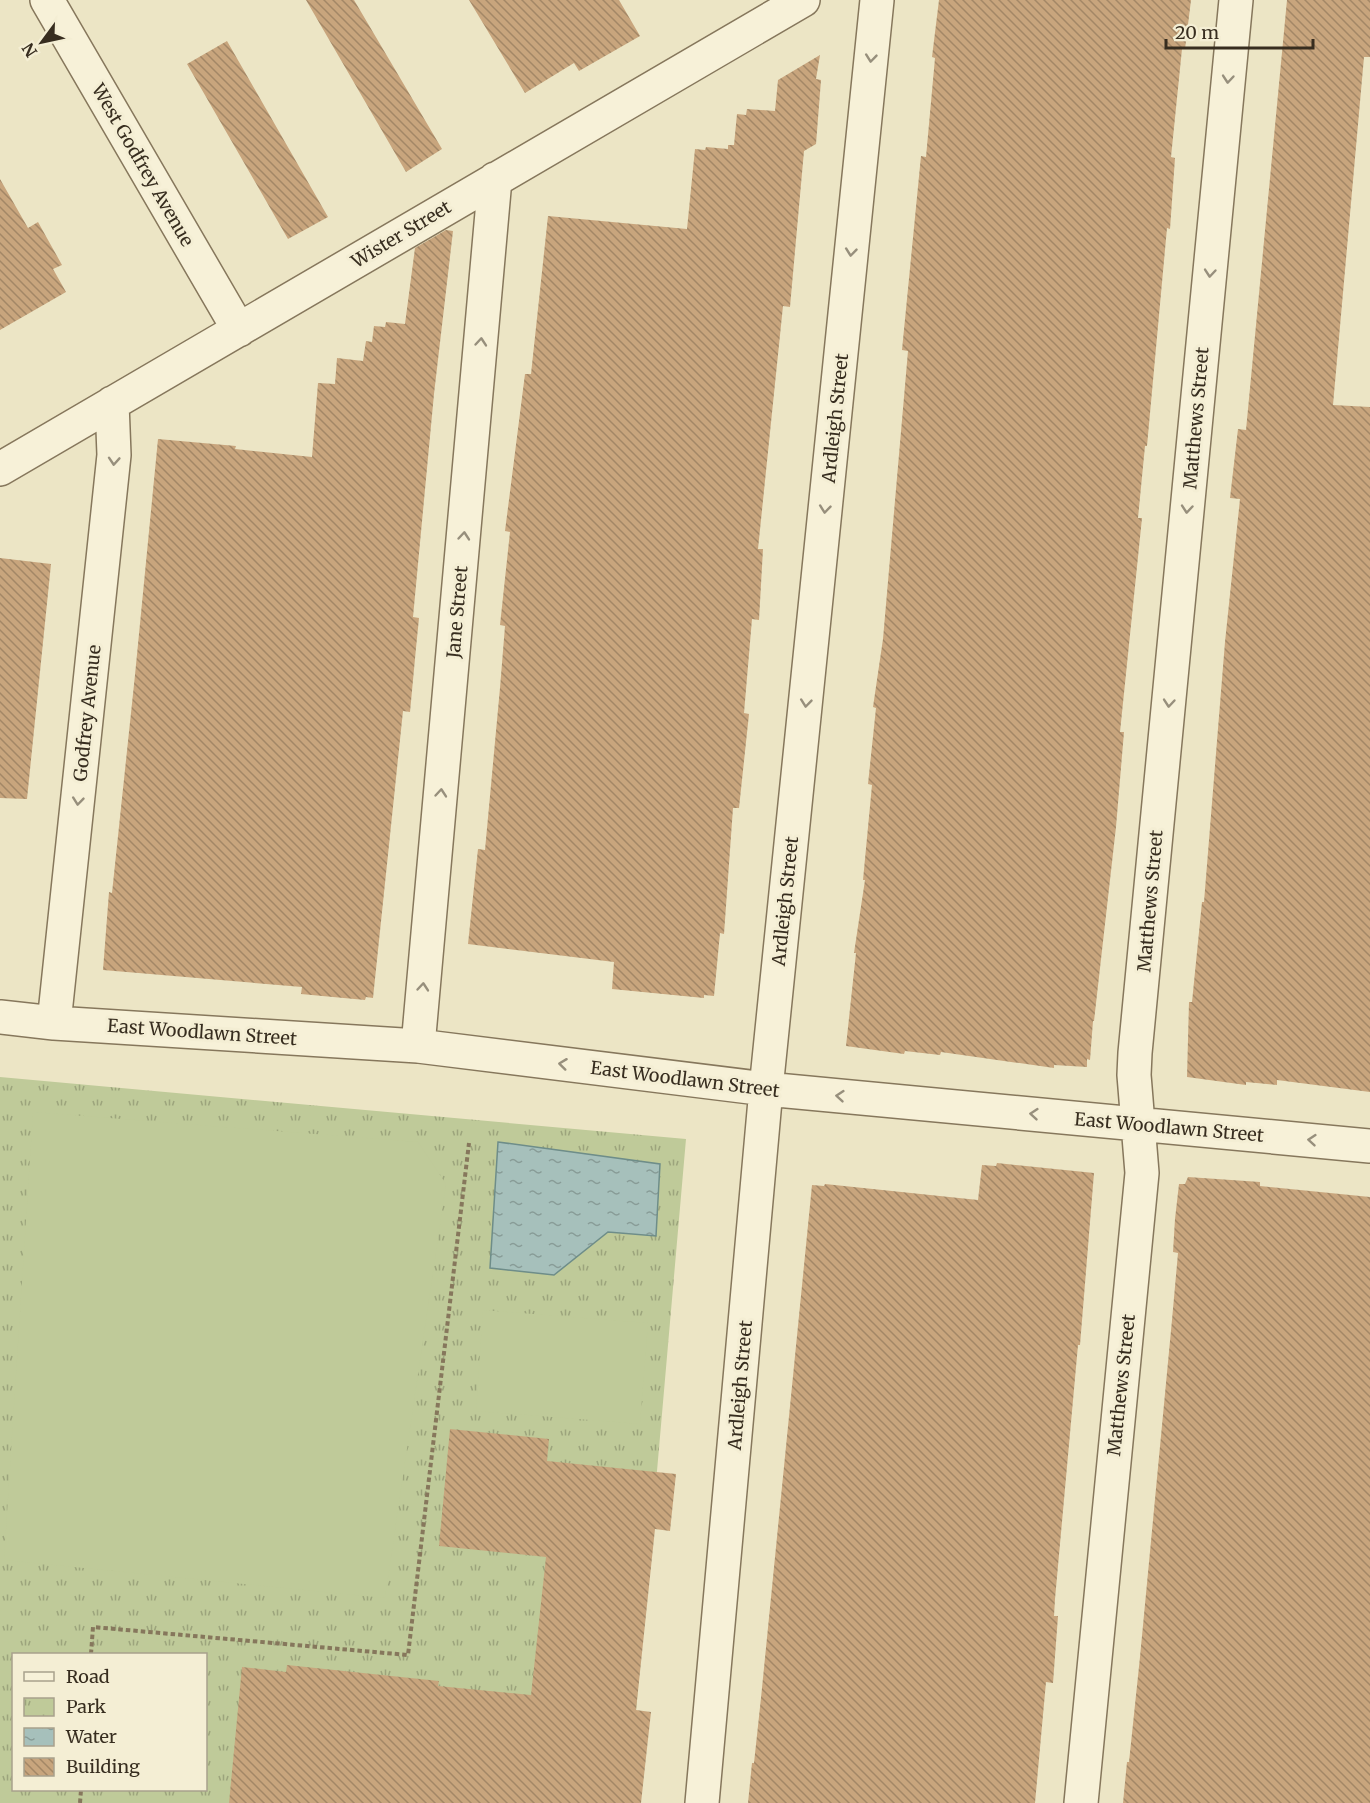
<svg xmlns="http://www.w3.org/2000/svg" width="1370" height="1803" font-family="Merriweather,serif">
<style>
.park{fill:url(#park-tufts);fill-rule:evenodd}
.pitch{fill:#bfca99}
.water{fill:url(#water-ripples);stroke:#6e8d89;stroke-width:1.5}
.building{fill:url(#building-back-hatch)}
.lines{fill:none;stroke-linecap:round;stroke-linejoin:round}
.street-casing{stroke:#86775c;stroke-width:36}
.path{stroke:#86775c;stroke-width:4;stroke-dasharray:4.5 3;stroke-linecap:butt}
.street{stroke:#f7f1d8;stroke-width:33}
.oneway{stroke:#978f7c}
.labels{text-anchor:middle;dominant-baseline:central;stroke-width:6;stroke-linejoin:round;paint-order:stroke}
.street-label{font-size:18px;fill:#372d1f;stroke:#f4eed4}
</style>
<defs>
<pattern id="park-tufts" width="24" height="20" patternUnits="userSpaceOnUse" patternTransform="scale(1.5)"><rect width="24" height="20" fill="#bfca99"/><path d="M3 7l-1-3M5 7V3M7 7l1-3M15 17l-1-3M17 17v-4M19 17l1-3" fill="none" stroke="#9ca47c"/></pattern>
<pattern id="water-ripples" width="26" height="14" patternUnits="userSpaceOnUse" patternTransform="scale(1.5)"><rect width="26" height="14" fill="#a6c0bb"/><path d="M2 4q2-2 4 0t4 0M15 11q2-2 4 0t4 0" fill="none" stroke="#889c97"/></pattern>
<pattern id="building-back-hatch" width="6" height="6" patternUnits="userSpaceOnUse" patternTransform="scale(1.5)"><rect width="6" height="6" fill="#c8a57d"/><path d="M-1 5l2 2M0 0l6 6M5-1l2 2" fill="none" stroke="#a38766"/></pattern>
</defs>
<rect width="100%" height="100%" fill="#ece5c5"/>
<path class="park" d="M0,1077L686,1139L628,1803H0ZM14,1654H206V1790H14Z"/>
<path class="pitch" d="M33,1112L418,1142L446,1184L385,1598L4,1560Z
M483,1310L648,1323L640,1424L476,1411Z"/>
<path class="water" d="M498,1142L660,1164L656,1236L608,1232L554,1275L490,1268Z"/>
<path class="building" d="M306,0H354L442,149L406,172Z
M469,0H619L640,36L579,71L574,63L525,93Z
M939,0H1191L1185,49H1182L1171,157L1175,158L1170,229L1167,228L1147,446H1145L1138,518H1142L1120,732H1124L1116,827L1094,1021H1093L1090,1060L1087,1059V1067L1054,1065V1068L941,1052L940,1055L905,1051L904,1054L846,1046L856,953H854L865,880H863L872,785L868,784L876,708L873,707L883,639L908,351L902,350L921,156L926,157L935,58L932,57Z
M1287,0H1370V57H1364L1333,405L1370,407V1092L1277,1080V1085L1246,1082V1085L1187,1077L1189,1002H1192L1202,902H1204L1225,642L1240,499L1230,498L1238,429L1246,430Z
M227,41L328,217L288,239L187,64Z
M820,55L816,79L821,80L816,144L804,151L790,307L783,306L758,549H763L759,620L752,619L744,713L749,714L739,808H733L724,934L720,933L714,996L704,995V998L612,989L614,962L468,944L478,849L485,850L500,688L505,626L500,625L510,532L505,531L525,374H531L548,216L687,229L695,149L705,150L706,147L728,149V145H734L737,114L746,115L747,109L775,111L778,80Z
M0,179L28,228L38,222L62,265L53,269L66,292L0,330Z
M446,230L453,231L434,394L413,617L419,618L416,648L410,712L403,711L373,998L366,997L365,1000L301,994L302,987L103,970L109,892L112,893L135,675L158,439L236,446L235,449L312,457L318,383L335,384L337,358L363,361L366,341L372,342L374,326L385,327L386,322L405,324L415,248Z
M0,558L51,564L27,799L0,798Z
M997,1163L1094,1173L1080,1345H1078L1055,1599L1054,1616H1058L1053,1683L1046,1682L1035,1803H748L752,1763H754L761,1698L812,1185L824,1186L825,1184L978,1200L982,1165L996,1166Z
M1188,1177L1260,1182V1186L1370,1197V1803H1123L1127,1762H1129L1140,1657L1172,1320L1178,1253L1173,1252L1175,1219L1179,1184H1185Z
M450,1429L549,1439L547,1461L676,1474L670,1531L655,1529L636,1710L651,1712L641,1803H229L242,1667L286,1672L287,1665L439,1681L438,1686L531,1695L546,1557L439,1546Z"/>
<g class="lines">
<g class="street-casing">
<path id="street" d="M47,0L239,330
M0,469L803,0
M0,1017L54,1023L418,1046L766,1089L1370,1146
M54,1023L114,455L112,403
M418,1046L495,179
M702,1803L766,1089L877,0
M1081,1803L1142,1173L1134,1075L1135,1053L1236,0"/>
</g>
<path class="path" d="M91,1654L93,1627L408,1655L469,1143
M80,1803L81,1790"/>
<use href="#street" class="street"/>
</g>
<defs><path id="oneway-chevron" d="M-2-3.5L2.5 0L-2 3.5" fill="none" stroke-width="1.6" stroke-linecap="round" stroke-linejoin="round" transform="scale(1.5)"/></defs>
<g class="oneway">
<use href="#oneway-chevron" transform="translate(871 58) rotate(96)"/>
<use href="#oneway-chevron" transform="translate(1228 79) rotate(95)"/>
<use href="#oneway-chevron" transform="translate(851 252) rotate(96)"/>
<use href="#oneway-chevron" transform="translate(1210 273) rotate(95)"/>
<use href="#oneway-chevron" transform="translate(481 342) rotate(-85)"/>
<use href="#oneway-chevron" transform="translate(114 461) rotate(94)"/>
<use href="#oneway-chevron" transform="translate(825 509) rotate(96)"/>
<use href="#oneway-chevron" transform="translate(1187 509) rotate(95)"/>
<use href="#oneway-chevron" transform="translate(464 536) rotate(-85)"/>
<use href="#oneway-chevron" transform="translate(806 703) rotate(96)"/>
<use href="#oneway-chevron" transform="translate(1169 703) rotate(95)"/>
<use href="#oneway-chevron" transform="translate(441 793) rotate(-85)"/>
<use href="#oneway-chevron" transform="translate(78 801) rotate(96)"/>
<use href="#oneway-chevron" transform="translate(423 987) rotate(-85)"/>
<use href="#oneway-chevron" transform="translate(563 1064) rotate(-173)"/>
<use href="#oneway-chevron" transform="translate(840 1096) rotate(-175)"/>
<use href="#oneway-chevron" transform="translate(1034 1114) rotate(-175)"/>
<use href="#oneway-chevron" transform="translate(1312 1140) rotate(-175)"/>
</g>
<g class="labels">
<g class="street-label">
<text transform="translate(143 165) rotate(60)">West Godfrey Avenue</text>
<text transform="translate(401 234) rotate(-31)">Wister Street</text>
<text transform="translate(835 418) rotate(-84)">Ardleigh Street</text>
<text transform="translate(1196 418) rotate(-85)">Matthews Street</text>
<text transform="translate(457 612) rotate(-85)">Jane Street</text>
<text transform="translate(87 713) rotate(-84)">Godfrey Avenue</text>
<text transform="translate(785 901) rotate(-84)">Ardleigh Street</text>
<text transform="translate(1150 901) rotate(-85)">Matthews Street</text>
<text transform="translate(202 1032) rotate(4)">East Woodlawn Street</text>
<text transform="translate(685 1079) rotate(7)">East Woodlawn Street</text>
<text transform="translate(1169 1127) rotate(5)">East Woodlawn Street</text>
<text transform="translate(740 1385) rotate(-85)">Ardleigh Street</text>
<text transform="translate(1121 1385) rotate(-84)">Matthews Street</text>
</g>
</g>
<rect x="12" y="1653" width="195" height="138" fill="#f4eed4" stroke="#a8a18c" stroke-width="1.5"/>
<rect x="24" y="1672" width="30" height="9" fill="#f7f1d8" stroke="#a8a18c" stroke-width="1.5"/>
<text x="66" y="1683" font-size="18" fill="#372d1f">Road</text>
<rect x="24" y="1698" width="30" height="18" fill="url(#park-tufts)" stroke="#a8a18c" stroke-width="1.5"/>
<text x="66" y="1713" font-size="18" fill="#372d1f">Park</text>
<rect x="24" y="1728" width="30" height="18" fill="url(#water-ripples)" stroke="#a8a18c" stroke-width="1.5"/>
<text x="66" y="1743" font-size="18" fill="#372d1f">Water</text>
<rect x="24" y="1758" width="30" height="18" fill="url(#building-back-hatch)" stroke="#a8a18c" stroke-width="1.5"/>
<text x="66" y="1773" font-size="18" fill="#372d1f">Building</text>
<g transform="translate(42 42) rotate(237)" stroke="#f4eed4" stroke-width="4.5" paint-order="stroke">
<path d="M0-4.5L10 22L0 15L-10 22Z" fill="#372d1f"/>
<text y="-9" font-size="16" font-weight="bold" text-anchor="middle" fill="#372d1f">N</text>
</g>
<path d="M1166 39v9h147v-9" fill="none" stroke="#372d1f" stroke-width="3"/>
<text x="1175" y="39" font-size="18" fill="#372d1f" stroke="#f4eed4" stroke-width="4.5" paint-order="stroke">20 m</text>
</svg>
